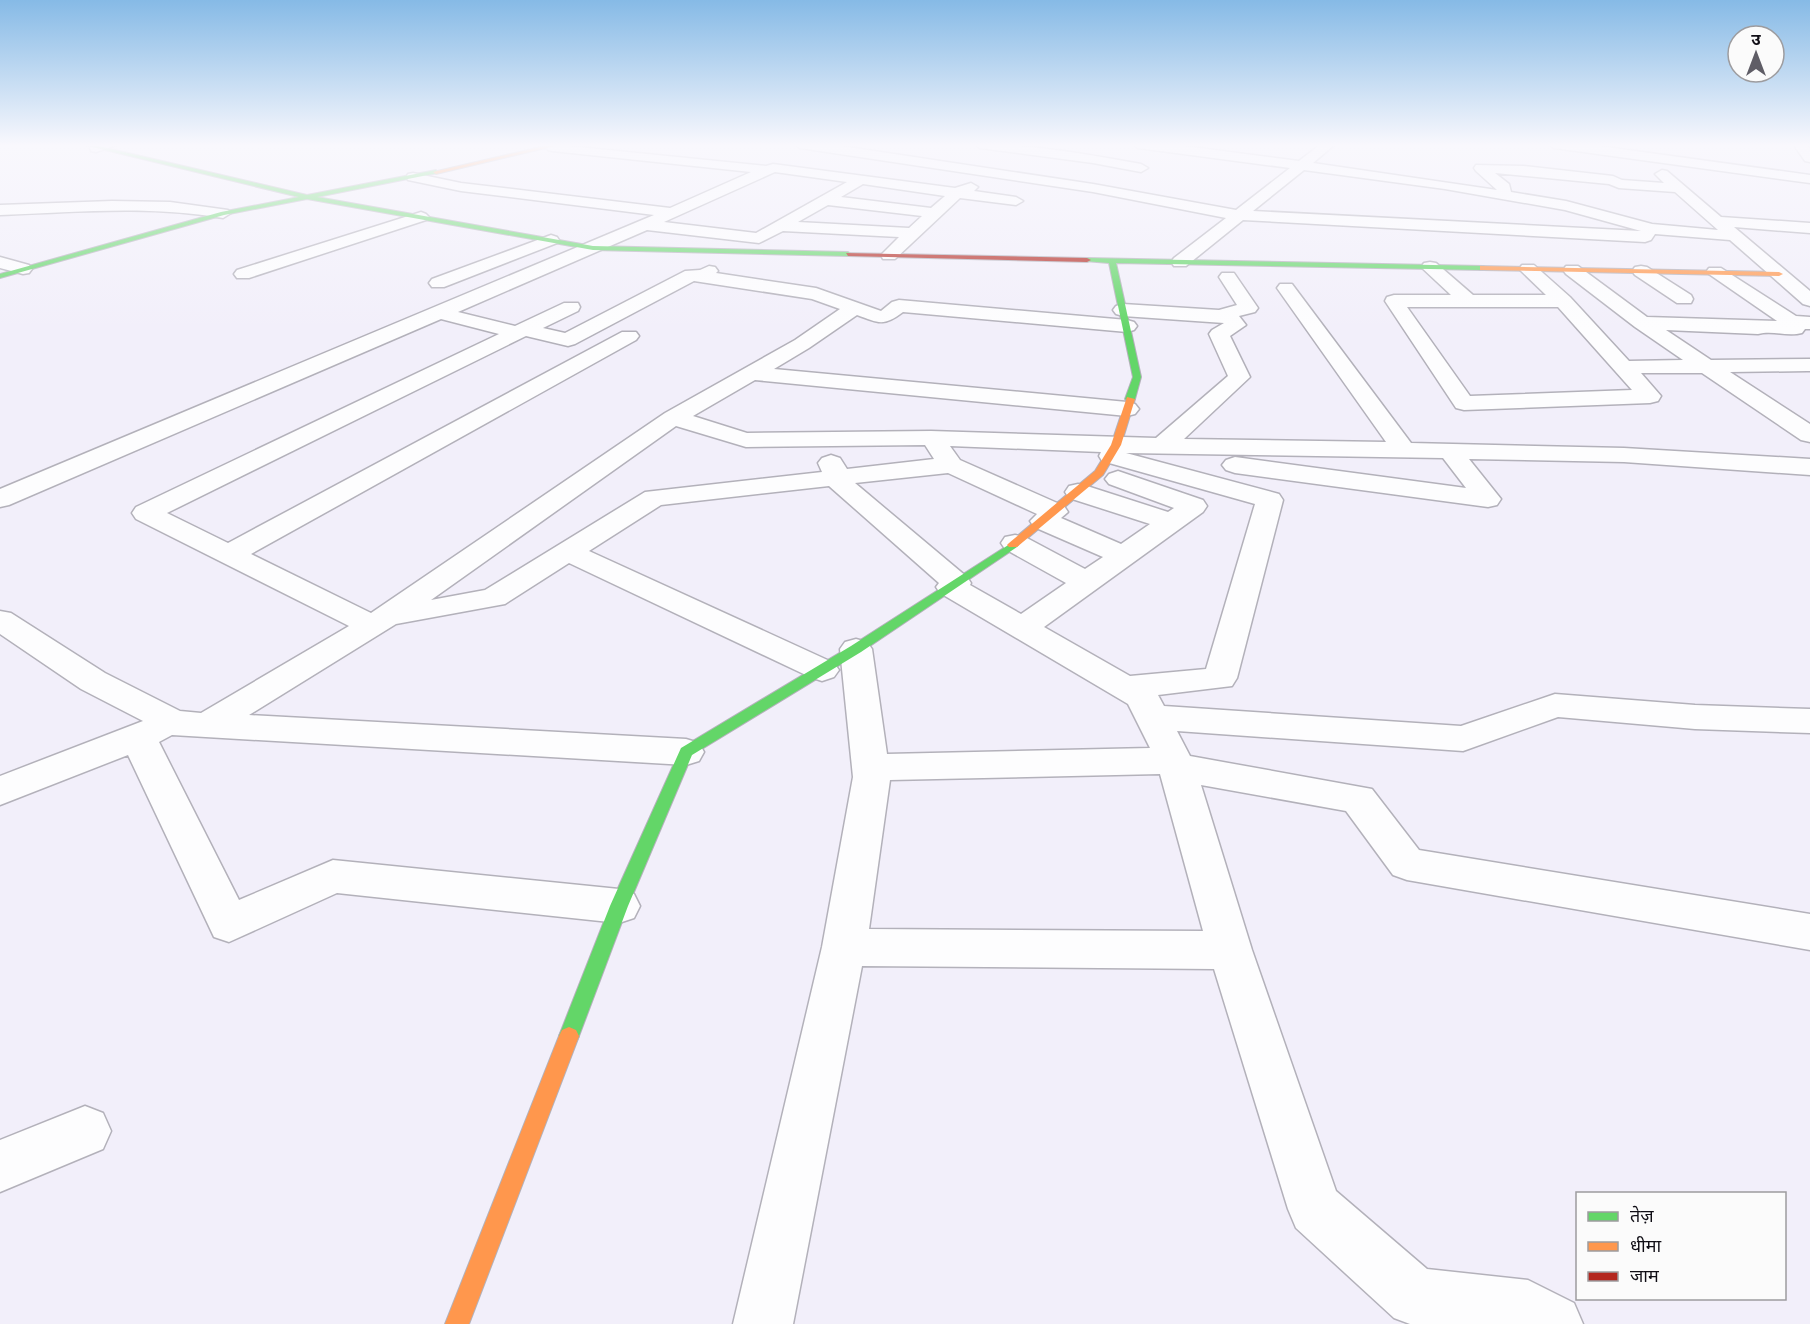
<svg xmlns="http://www.w3.org/2000/svg" width="1810" height="1324" font-family="Figtree,'Noto Sans Devanagari',sans-serif">
<style>
.lines{fill:none;stroke-linecap:round;stroke-linejoin:round}
.street-casing{stroke:#b3b1ba;stroke-width:3}
.fast-casing{stroke:#b3b1ba;stroke-width:2}
.slow-casing{stroke:#b3b1ba;stroke-width:2}
.jam-casing{stroke:#b3b1ba;stroke-width:2}
.street{fill:#fdfdfe;fill-rule:evenodd}
.fast{fill:#63d668;fill-rule:evenodd}
.slow{fill:#ff974d;fill-rule:evenodd}
.jam{fill:#b3261e;fill-rule:evenodd}
</style>
<rect width="100%" height="100%" fill="#f2effa"/>
<g class="lines">
<g class="street-casing">
<path id="street" d="M95,144H119L96,152L91,151L90,148Z
M548,144L766,166L773,164L955,188L971,183L978,187L974,191L1016,197L1023,201L1016,205L960,198L895,259H883L881,255L899,237L783,231L759,243L647,230L458,312L515,326L564,303H578L580,307L578,311L543,328L565,333L685,271L700,270L709,266L715,267L718,271L716,273L816,288L881,311L892,302L899,300L1127,320L1134,322L1137,326L1134,330L1127,332L903,312C883,327 879,323 857,315L809,348L774,369L1127,402L1135,404L1139,409L1135,414L1127,416L755,380L693,416L747,433L931,431L1156,438L1228,376L1209,334L1212,330L1224,323L1123,316L1116,314L1113,310L1116,306L1123,304L1219,310L1237,305L1219,277L1222,273H1234L1258,308L1255,312L1239,316L1246,325L1230,336L1250,377L1184,439L1386,442L1277,288L1280,284H1292L1411,443L1624,448L1810,459V475L1624,462L1469,459L1501,499L1497,505L1488,507L1235,473L1226,470L1222,465L1226,460L1235,457L1466,488L1443,458L1126,453L1279,494L1283,500L1237,678L1232,686L1158,695L1164,706L1461,726L1555,694L1695,705L1810,709V733L1695,729L1558,717L1463,751L1177,731L1190,756L1372,789L1419,850L1810,914V950L1407,880L1393,875L1346,811L1201,785L1252,950L1336,1191L1427,1269L1528,1280L1574,1303L1583,1324H1410L1394,1318L1296,1228L1288,1209L1214,969L862,966L793,1324H733L822,947L853,777L840,649L845,642L856,639L867,642L872,649L887,754L1150,748L1128,704L940,593L936,587L939,583L829,486L661,505L589,551L834,663L839,670L834,677L822,681L810,677L569,563L505,604L396,624L249,715L686,739L699,743L704,752L699,761L686,765L172,735L159,742L239,900L333,860L619,889L634,894L640,906L634,918L619,923L337,893L229,942L214,937L128,755L0,805V776L143,721L81,689L0,634V611L11,613L105,673L180,711L201,713L349,626L136,519L132,513L136,507L499,334L441,319L9,505L0,507V489L654,215L461,191L408,180L406,177L408,174L413,173L461,183L670,208L751,172L552,151L548,150L546,147ZM775,172L847,182L756,233L664,222ZM863,184L945,196L931,208L841,197ZM828,205L922,216L909,228L798,222ZM694,281L812,299L840,309L795,340L665,413L371,613L251,554L636,340L639,336L636,332H622L228,543L167,513L526,336L568,346L575,344ZM676,426L746,447L925,445L934,459L847,469L840,458L831,455L822,458L818,463L822,472L645,492L485,590L431,600ZM950,446L1101,452L1099,456L1102,461L1255,504L1206,669L1130,676L1044,627L1203,512L1207,506L1203,500L1118,471L1109,474L1105,479L1109,484L1174,508L1168,512L1087,486L1078,484L1069,486L1065,492L1069,498L1150,524L1121,544L1061,518L1068,512L1064,506L960,460ZM948,473L1037,514L1030,521L1034,527L1103,557L1085,569L1025,537L1015,535L1005,537L1001,543L1005,549L1066,583L1021,614L970,585L971,583L967,577L855,483ZM1160,774L1203,931L869,929L890,780Z
M794,144H828L1093,184L1236,210L1290,168L1138,148L1132,144H1169L1299,161L1321,144H1335L1313,163L1497,190L1476,171L1474,168L1476,165L1523,166L1613,176L1622,180L1664,183L1655,174L1662,170L1667,171L1721,217L1810,223V233L1734,227L1810,291V306L1803,304L1730,240L1655,234L1651,240L1645,242L1243,220L1186,266H1174L1171,262L1174,258L1226,218L1093,192L800,148ZM1304,170L1445,189L1565,210L1641,231L1253,211ZM1495,173L1609,184L1619,188L1675,192L1718,230L1652,224L1566,201L1511,192L1509,184Z
M974,144C1030,144 1086,154 1141,164L1148,168L1141,172L1093,163L980,148Z
M1548,144H1584L1810,175V183L1554,148Z
M1793,144H1806L1810,149V162L1805,161Z
M112,201L170,202L228,210L231,213L223,218C149,205 75,212 0,215V205Z
M421,212L426,214L429,217L426,220L249,278H237L234,274L237,270Z
M551,235L557,237L559,240L557,243L444,287H432L429,283L432,279Z
M0,257L29,265L32,269L29,273L23,274L0,268Z
M1430,262L1436,263L1473,295H1546L1519,269L1522,265H1534L1570,297L1629,361L1683,360L1635,327L1566,274L1563,270L1566,266H1578L1647,317L1777,321L1706,272L1709,268H1721L1796,316L1810,317V329H1805L1802,333C1787,337 1773,330 1758,334L1666,330L1711,360L1810,359V371H1807L1730,372L1810,424V442L1801,440L1702,373H1641L1661,396L1658,401L1650,403L1464,410L1456,408L1385,301L1387,297L1394,295H1451L1421,267L1424,263ZM1407,307H1558L1632,390L1470,396Z
M1641,266L1647,267L1691,295L1693,299L1691,303H1677L1635,275L1632,271L1635,267Z
M85,1106L103,1113L111,1131L103,1149L0,1192V1140Z"/>
</g>
<g class="fast-casing">
<path id="fast" d="M80,144H90L307,195L436,170L438,173L317,197L593,246L848,252L851,254L848,256L593,250L307,199L224,215L0,278V274L221,212L299,197Z
M1087,258L1483,266L1487,268L1483,270L1116,263L1141,377L1135,399L1130,402L1125,399L1133,377L1109,263L1085,261L1083,260Z
M1013,542L1017,543L1019,545L1017,547L861,652L692,755L628,906L579,1036L576,1042L569,1045L562,1042L559,1036L610,906L681,748L851,646Z"/>
</g>
<g class="slow-casing">
<path id="slow" d="M553,144H563L436,174L433,172Z
M1480,266L1779,272L1783,274L1779,276L1483,270H1480Z
M1127,397L1135,399L1121,445L1103,475L1017,547H1009L1007,545L1009,543L1095,471L1111,445Z
M569,1027L576,1030L579,1036L469,1324H445L559,1036L562,1030Z"/>
</g>
<g class="jam-casing">
<path id="jam" d="M846,253L1087,258L1091,260L1087,262L848,256Z"/>
</g>
<use href="#street" class="street"/>
<use href="#fast" class="fast"/>
<use href="#slow" class="slow"/>
<use href="#jam" class="jam"/>
</g>
<linearGradient id="sky" x2="0" y2="1"><stop stop-color="#86bae6"/><stop offset="0.44" stop-color="#f9f8fd"/><stop offset="1" stop-color="#f9f8fd" stop-opacity="0"/></linearGradient>
<rect width="1810" height="330" fill="url(#sky)"/>
<rect x="1576" y="1192" width="210" height="108" fill="#fbfbfb" stroke="#9d9c9f" stroke-width="1.5"/>
<rect x="1588" y="1212" width="30" height="9" fill="#63d668" stroke="#9d9c9f" stroke-width="1.5"/>
<text x="1630" y="1222" font-size="18" fill="#100e16">तेज़</text>
<rect x="1588" y="1242" width="30" height="9" fill="#ff974d" stroke="#9d9c9f" stroke-width="1.5"/>
<text x="1630" y="1252" font-size="18" fill="#100e16">धीमा</text>
<rect x="1588" y="1272" width="30" height="9" fill="#b3261e" stroke="#9d9c9f" stroke-width="1.5"/>
<text x="1630" y="1282" font-size="18" fill="#100e16">जाम</text>
<g transform="translate(1756 54)"><circle r="28" fill="#fbfbfb" stroke="#9d9c9f" stroke-width="1.5"/>
<path d="M0-4.5L10 22L0 15L-10 22Z" fill="#5f5d66"/>
<text y="-9" font-size="16" font-weight="bold" text-anchor="middle" fill="#100e16">उ</text>
</g>
</svg>
